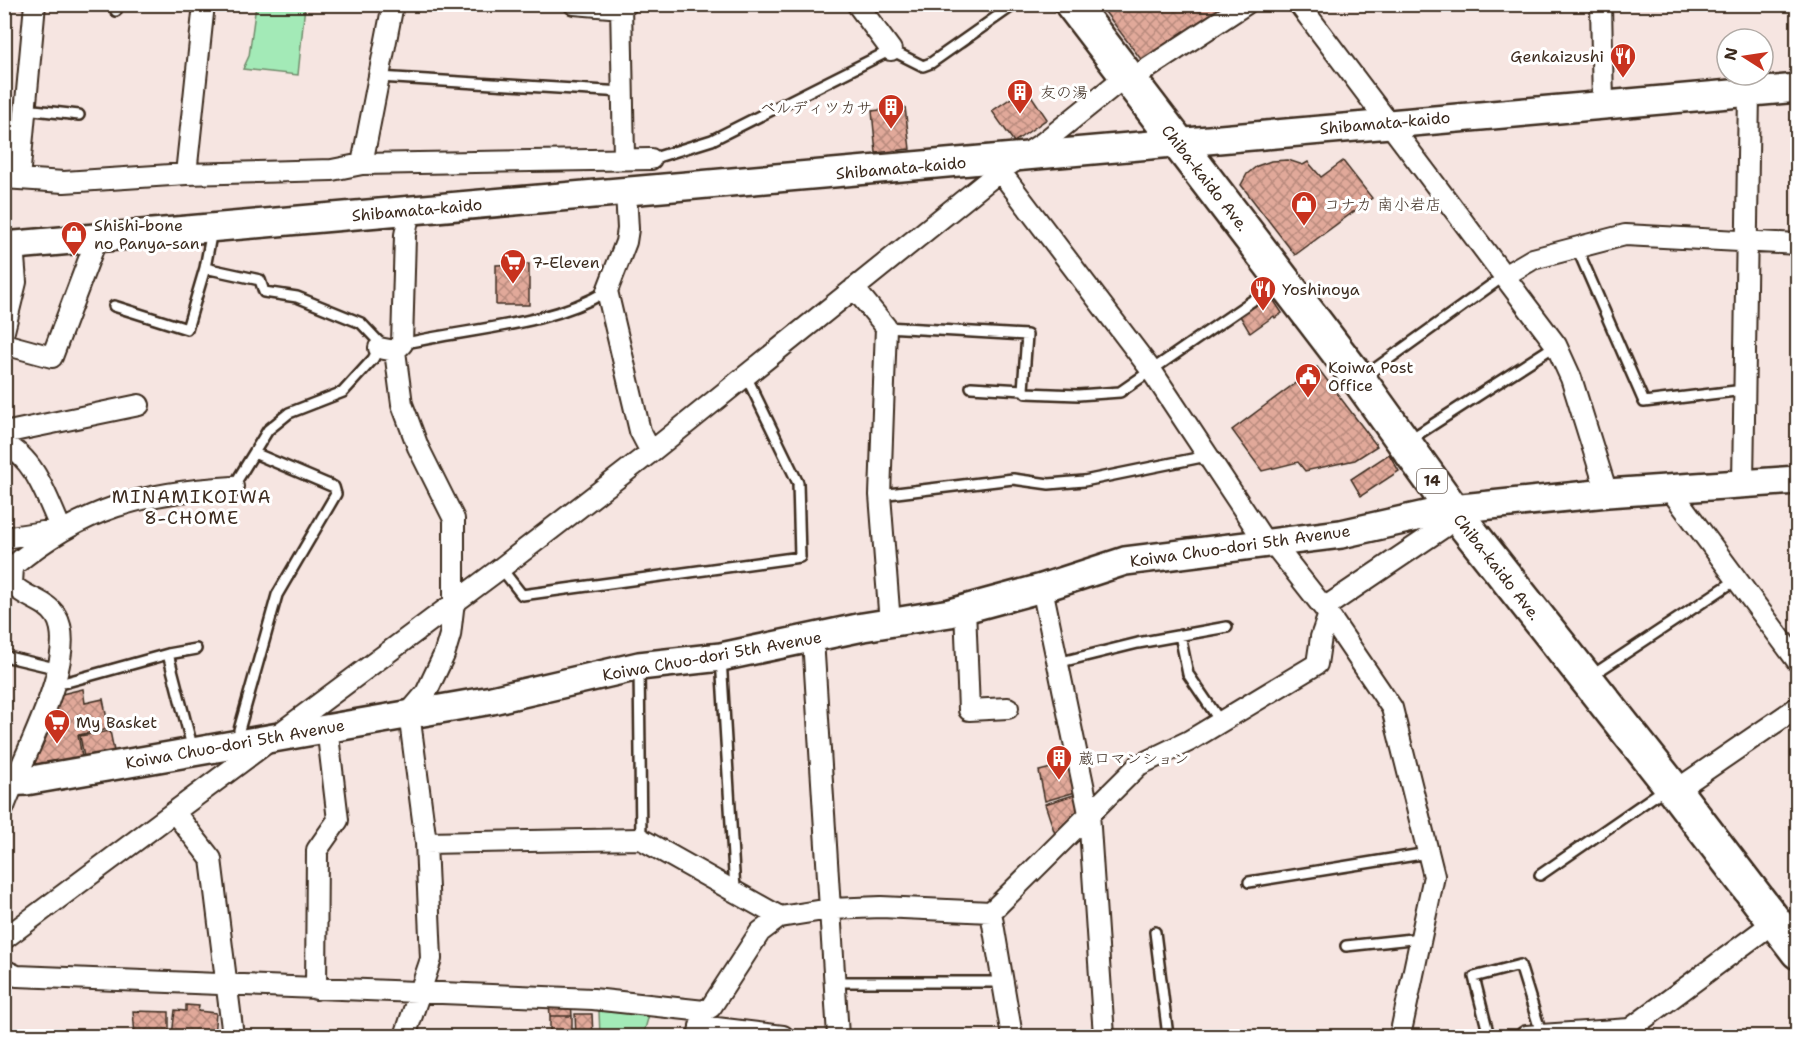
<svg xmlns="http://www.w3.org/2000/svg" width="1802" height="1041" font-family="'Shantell Sans','Klee One',sans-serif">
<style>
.park{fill:#a3eab7;stroke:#6f8a6a;stroke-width:1.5}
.building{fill:url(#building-cross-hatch);stroke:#3b2a1e;stroke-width:1.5}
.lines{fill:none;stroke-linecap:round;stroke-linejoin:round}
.lane-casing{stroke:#3b2a1e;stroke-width:14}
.street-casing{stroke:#3b2a1e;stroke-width:24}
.secondary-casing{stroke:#3b2a1e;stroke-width:32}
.highway-casing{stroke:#3b2a1e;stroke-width:38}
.lane{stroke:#fff;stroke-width:9}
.street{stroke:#fff;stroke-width:20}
.secondary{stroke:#fff;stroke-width:27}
.highway{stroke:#fff;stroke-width:33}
.labels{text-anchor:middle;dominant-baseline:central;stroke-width:6;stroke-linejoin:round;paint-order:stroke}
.shield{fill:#fff;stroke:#766a62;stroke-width:1.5}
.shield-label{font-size:15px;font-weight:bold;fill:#3b2a1e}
.poi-label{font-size:16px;fill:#3b2a1e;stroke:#fff;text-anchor:start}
.street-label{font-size:16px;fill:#3b2a1e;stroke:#fff}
.neighbourhood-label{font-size:18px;letter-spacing:1.5px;fill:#3b2a1e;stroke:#fff}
</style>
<defs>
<pattern id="building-cross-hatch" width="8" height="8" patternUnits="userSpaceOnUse" patternTransform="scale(1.5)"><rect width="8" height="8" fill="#e1a99a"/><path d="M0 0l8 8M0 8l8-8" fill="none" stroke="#b88a7d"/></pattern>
</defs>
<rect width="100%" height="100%" fill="#f6e5e1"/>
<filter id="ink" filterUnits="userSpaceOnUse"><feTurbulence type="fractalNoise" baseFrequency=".0167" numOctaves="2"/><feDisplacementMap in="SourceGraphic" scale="12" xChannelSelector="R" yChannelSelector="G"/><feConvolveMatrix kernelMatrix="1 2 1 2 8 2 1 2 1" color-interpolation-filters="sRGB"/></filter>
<g filter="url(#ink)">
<path class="park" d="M256,5H305L298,75L243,69L249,56Z
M599,1011L649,1015L643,1036H600Z"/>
<path class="building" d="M4,4H23L22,8Z
M1099,4H1228L1143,62Z
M4,70L11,71L9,86L4,85Z
M1026,88L1047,119L1014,142L992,111Z
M4,93L11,94L9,113H4Z
M905,107L910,149L876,153L872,111Z
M1288,160L1303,165L1308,162L1321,177L1343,161L1372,198L1295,255L1241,185L1247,174L1257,166L1271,161Z
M529,264V305H496V265Z
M1269,293L1282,313L1275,318L1274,316L1250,333L1240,316Z
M1317,367L1377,446L1355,460L1305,471L1298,462L1262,471L1232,430Z
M1389,454L1399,471L1361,496L1351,479Z
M83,689L85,703L103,699L109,729L78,735L82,757L30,767L62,694Z
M110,731L114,751L84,757L80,736Z
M1075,762L1079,791L1045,801L1039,771Z
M1080,793L1086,812L1056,837L1045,804Z
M571,1002L572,1016H550L549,1003Z
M186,1005L199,1006L198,1011L216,1013L214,1036H172L175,1010L186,1011Z
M133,1011L169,1012V1036H135Z
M575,1014H592L593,1036H576Z
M550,1016H572V1036H550Z"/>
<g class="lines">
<g class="lane-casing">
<path id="lane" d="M116,11L117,4
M379,77L623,92
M25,109L79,115
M651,159L712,140L891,50L923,66L931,63L1015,4
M212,230L205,268L260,280L264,292L297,297L361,323L378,341L379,348L373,359L343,392L289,413L268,430L233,487
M1577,248L1644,402L1744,390
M114,306L187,329L205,268
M886,327L1027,335L1023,390
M402,344C469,328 547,327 607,291
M1365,376L1504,276
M971,387L1023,390L1026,393L1078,395L1120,392L1278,283
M1409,440L1556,345
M880,495L1013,479L1049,484L1084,481L1207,456
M501,568L522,595L800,557L798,483L746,376
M1180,635L1188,674L1220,721
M168,654L196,649
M4,656L59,669
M721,658L735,890
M1057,663L1138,643L1227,627
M639,667L641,839
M1591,676L1736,580
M56,685L168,654L193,750
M240,742L239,730L277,595L336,494L334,487L254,453
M1540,875L1666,788
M1249,882L1428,853
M1155,932L1168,1036
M1346,946L1421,938
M836,982H1002
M1489,1036L1474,977L1520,965L1542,1036"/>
</g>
<g class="street-casing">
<path id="street" d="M574,4L622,8L627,4
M621,4L624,157
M857,4L891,50
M1299,4L1556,345L1571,378L1607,493
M1601,4L1603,105
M1130,80L1246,4
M362,164L393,4
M1000,171L1151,370L1265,542
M186,174L204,4
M4,178L64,182L186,174L332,170L362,164L651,159
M19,179L35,4
M626,192L628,229L626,242L607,291L640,431L651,452
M1504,276L1533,259L1625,235L1798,244
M854,288L886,327L880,495L890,623
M4,331L16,282L13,245
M4,344L52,357L97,238
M379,348L395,351L402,404L418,447L454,519V601L450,635L444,655L426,693L409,713L426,843L431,959L405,1036
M395,351L402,344L405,235L410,210
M4,433L139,405
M4,444C36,459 47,499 61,529
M1743,483L1749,92
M1669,488L1798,662
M4,538L56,530
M1272,542L1324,608L1392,708L1434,876L1400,1036
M1042,588L1089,813L1104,1036
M1324,608L1444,527L1452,509
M965,609L969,710L1008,708
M813,639L838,1036
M1675,791L1798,707
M4,807C19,764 81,656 56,616C45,599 24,598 12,584L13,566C82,508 144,492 233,487
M175,813L211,859L233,1036
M426,843L641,839L780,917
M991,912L1012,1036
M4,939L501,568L651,452L1000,171L1044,142L1127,75
M4,970L17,976L593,999L704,1011
M316,989L317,850L338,820L327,727
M700,1026L783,1036
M698,1036L704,1011L711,1007L760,932L780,917L830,909L881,907L991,912L1139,765L1189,741L1317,664L1321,637L1329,614
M1526,1036L1630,1029L1774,922"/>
</g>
<g class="secondary-casing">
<path id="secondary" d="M4,246L1798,88
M4,782L26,781L492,700L639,666L721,657L863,627L950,613L1042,588L1125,561L1341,534L1452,509L1607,493L1798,480"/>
</g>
<g class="highway-casing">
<path id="highway" d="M1072,4L1360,381L1452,509L1675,791L1798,952"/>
</g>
<use href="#lane" class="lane"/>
<use href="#street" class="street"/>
<use href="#secondary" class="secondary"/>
<use href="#highway" class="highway"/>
</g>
</g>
<defs>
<g id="restaurant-pin" transform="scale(1.35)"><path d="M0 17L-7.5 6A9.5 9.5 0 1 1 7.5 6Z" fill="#c8321e" stroke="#fff"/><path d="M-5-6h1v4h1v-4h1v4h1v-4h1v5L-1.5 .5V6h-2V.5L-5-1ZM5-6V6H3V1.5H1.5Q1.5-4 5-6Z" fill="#fff"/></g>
<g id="building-pin" transform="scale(1.35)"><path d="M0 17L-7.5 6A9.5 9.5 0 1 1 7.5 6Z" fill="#c8321e" stroke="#fff"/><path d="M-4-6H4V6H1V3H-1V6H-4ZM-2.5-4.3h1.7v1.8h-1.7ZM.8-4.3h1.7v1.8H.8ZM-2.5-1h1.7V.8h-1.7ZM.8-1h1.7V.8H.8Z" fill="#fff"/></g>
<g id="shop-pin" transform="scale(1.35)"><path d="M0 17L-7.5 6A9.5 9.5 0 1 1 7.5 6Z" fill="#c8321e" stroke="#fff"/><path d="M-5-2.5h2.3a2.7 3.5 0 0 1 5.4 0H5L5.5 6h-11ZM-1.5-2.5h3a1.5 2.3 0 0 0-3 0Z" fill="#fff"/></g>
<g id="supermarket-pin" transform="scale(1.35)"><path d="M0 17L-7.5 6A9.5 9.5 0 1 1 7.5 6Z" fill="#c8321e" stroke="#fff"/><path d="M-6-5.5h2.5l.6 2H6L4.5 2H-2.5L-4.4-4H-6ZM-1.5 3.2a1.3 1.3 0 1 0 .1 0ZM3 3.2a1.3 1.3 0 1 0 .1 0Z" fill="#fff"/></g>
<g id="civic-pin" transform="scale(1.35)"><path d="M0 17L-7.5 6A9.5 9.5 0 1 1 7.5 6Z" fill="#c8321e" stroke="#fff"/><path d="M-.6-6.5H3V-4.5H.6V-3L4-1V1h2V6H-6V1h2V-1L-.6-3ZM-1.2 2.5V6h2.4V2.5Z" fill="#fff"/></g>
</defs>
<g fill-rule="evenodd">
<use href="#restaurant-pin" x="1623" y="56"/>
<use href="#building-pin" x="1020" y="92"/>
<use href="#building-pin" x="891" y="107"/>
<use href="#shop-pin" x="1304" y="204"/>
<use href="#shop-pin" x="74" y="234"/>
<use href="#supermarket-pin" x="513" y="262"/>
<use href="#restaurant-pin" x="1263" y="289"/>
<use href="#civic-pin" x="1308" y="376"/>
<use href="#supermarket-pin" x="57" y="722"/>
<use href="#building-pin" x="1059" y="758"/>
</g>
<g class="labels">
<rect class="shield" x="1417" y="469" width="30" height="24" rx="4.5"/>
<g class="shield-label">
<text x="1432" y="481">14</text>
</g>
<g class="poi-label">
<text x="1604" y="56" text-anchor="end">Genkaizushi</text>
<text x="1040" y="92">友の湯</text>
<text x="872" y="107" text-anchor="end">ベルディツカサ</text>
<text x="1324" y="204">コナカ 南小岩店</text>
<text x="94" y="225">Shishi-bone<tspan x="94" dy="18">no Panya-san</tspan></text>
<text x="532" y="262">7-Eleven</text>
<text x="1282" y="289">Yoshinoya</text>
<text x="1328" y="367">Koiwa Post<tspan x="1328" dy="18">Office</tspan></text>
<text x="76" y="722">My Basket</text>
<text x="1078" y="758">蔵口マンション</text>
</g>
<g class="street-label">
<text transform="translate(1385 123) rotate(-5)">Shibamata-kaido</text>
<text transform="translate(901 168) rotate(-5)">Shibamata-kaido</text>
<text transform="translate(1205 178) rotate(52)">Chiba-kaido Ave.</text>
<text transform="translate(417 210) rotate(-5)">Shibamata-kaido</text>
<text transform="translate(1240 546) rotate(-8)">Koiwa Chuo-dori 5th Avenue</text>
<text transform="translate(1497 567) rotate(52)">Chiba-kaido Ave.</text>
<text transform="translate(712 656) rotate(-10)">Koiwa Chuo-dori 5th Avenue</text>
<text transform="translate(235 744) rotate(-10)">Koiwa Chuo-dori 5th Avenue</text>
</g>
<g class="neighbourhood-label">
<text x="192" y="497">MINAMIKOIWA<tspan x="192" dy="21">8-CHOME</tspan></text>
</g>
</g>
<rect width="1802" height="1041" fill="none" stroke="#fff" stroke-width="24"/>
<rect x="12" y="12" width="1778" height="1017" fill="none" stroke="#3b2a1e" stroke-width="2" filter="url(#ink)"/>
<g transform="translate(1745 57) rotate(282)"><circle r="28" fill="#ffffff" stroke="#b1aaa5" stroke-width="1.5"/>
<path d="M0-4.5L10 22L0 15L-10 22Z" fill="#c8321e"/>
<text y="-9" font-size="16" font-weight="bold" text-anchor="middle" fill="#3b2a1e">N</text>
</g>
</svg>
